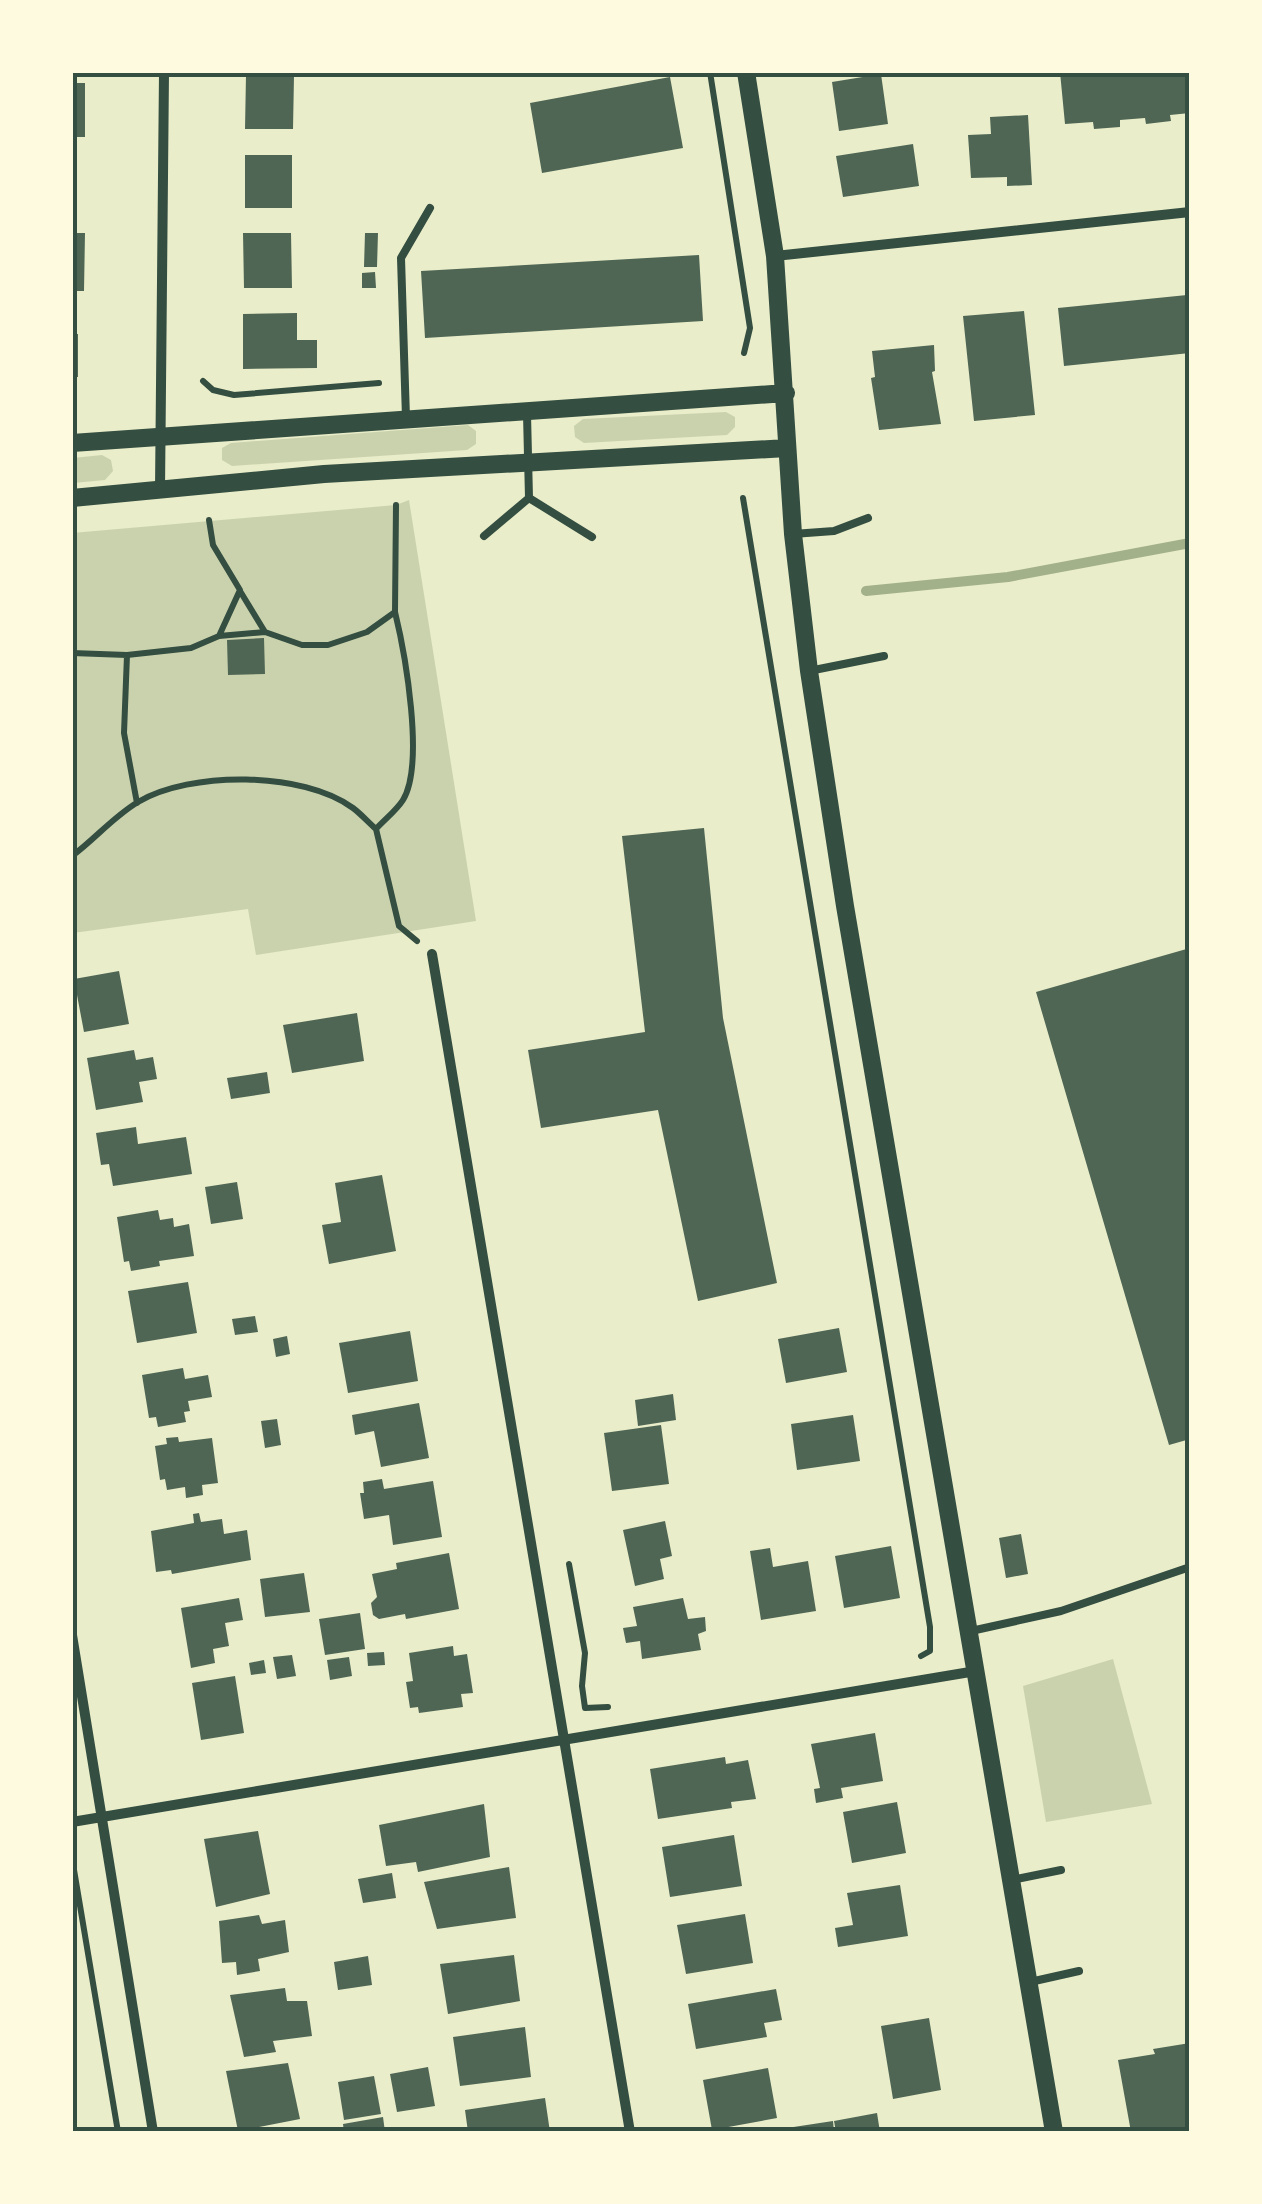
<svg xmlns="http://www.w3.org/2000/svg" width="1262" height="2204" font-family="'Public Sans',sans-serif">
<style>
.green{fill:#cad2ad}
.lines{fill:none;stroke-linecap:round;stroke-linejoin:round}
.stream{stroke:#a3b18a;stroke-width:10}
.building{fill:#4f6655}
.path{stroke:#344e41;stroke-width:6}
.service{stroke:#344e41;stroke-width:8}
.minor{stroke:#344e41;stroke-width:10}
.tertiary{stroke:#344e41;stroke-width:18}
.neatline{fill:none;stroke:#344e41;stroke-width:4}
</style>
<rect width="100%" height="100%" fill="#e9edc9"/>
<path class="green" d="M726,412L735,417V427L727,435L584,443L575,437L574,426L583,419Z
M468,425L476,431V444L467,450L232,466L222,460V448L231,443Z
M102,455L111,460L113,471L105,480L73,483V458Z
M409,500L476,921L256,955L248,909L73,933L72,533L396,505Z
M1113,1659L1152,1804L1046,1822L1023,1686Z"/>
<g class="lines">
<path class="stream" d="M866,591L1008,577L1190,543"/>
</g>
<path class="building" d="M1060,72H1190V113L1170,115L1171,121L1146,124L1145,118L1120,120V127L1094,129L1093,122L1065,124Z
M881,74L888,124L839,131L832,82Z
M246,75L294,76L293,129H245Z
M670,77L683,148L542,173L530,103Z
M72,83H85V137H72Z
M1028,115L1032,185L1007,186V177L971,178L968,135L991,134L990,117Z
M913,144L919,186L843,197L836,156Z
M245,155H292V208H245Z
M72,233H85L84,291H72Z
M243,233H291L292,288H244Z
M365,233H378L377,267H364Z
M699,255L703,321L425,338L421,271Z
M375,272L376,288H362V273Z
M1187,295L1190,353L1064,366L1058,308Z
M1024,311L1035,415L974,421L963,316Z
M297,313V340H317V368L243,369V314Z
M72,334H78V377H72Z
M934,345L935,371L932,372L941,424L879,430L871,378L875,377L872,351Z
M264,638L265,674L228,675L227,640Z
M704,828L723,1018L777,1283L698,1301L658,1110L541,1128L528,1050L645,1032L622,836Z
M1190,948V1439L1169,1445L1036,992Z
M119,971L129,1024L84,1032L74,979Z
M357,1013L364,1061L292,1073L283,1025Z
M134,1050L136,1060L153,1057L157,1079L139,1082L143,1102L96,1110L87,1058Z
M267,1072L270,1093L231,1099L227,1078Z
M136,1127L138,1144L186,1137L192,1174L113,1186L109,1164L101,1165L96,1133Z
M382,1175L396,1251L329,1264L322,1225L341,1222L335,1183Z
M237,1182L243,1219L211,1224L205,1187Z
M158,1210L160,1220L173,1218L174,1227L189,1224L194,1256L159,1261L160,1266L131,1271L129,1261L124,1262L117,1217Z
M188,1282L197,1333L137,1343L128,1291Z
M255,1316L258,1332L235,1335L232,1319Z
M839,1328L847,1372L786,1383L778,1339Z
M410,1331L418,1381L348,1393L339,1343Z
M287,1336L290,1354L276,1357L273,1339Z
M183,1368L185,1379L208,1375L212,1397L188,1401L190,1411L184,1412L186,1422L158,1427L156,1417L149,1418L142,1375Z
M673,1394L676,1420L638,1426L635,1400Z
M419,1403L429,1458L381,1467L374,1431L355,1435L352,1415Z
M853,1415L860,1461L797,1470L791,1424Z
M277,1419L281,1445L265,1448L261,1421Z
M661,1425L669,1484L612,1491L604,1433Z
M178,1437L179,1442L212,1438L218,1483L202,1485L203,1495L186,1498L185,1487L167,1490L165,1479L160,1480L155,1446L167,1444L166,1438Z
M382,1479L384,1489L433,1481L442,1537L393,1545L389,1515L364,1519L360,1493H364L363,1482Z
M199,1513L201,1522L222,1519L224,1534L247,1530L251,1560L172,1574L171,1570L156,1572L151,1531L194,1523L193,1514Z
M665,1521L672,1556L660,1559L664,1579L635,1586L623,1530Z
M1021,1534L1028,1574L1006,1578L999,1538Z
M891,1546L900,1598L844,1608L835,1556Z
M770,1548L773,1567L808,1561L816,1611L761,1620L750,1551Z
M449,1553L459,1609L406,1619L405,1614L379,1619L373,1615L371,1603L377,1597L372,1574L397,1569L396,1563Z
M304,1573L310,1612L265,1617L260,1579Z
M239,1598L243,1620L225,1623L229,1646L213,1649L215,1663L191,1668L181,1608Z
M683,1598L688,1619L705,1617L706,1631L698,1634L701,1650L642,1659L640,1641L626,1643L623,1628L637,1626L633,1607Z
M360,1613L365,1649L325,1655L319,1619Z
M453,1646L454,1656L467,1654L473,1693L461,1694L463,1707L419,1713L418,1707L410,1708L406,1682L413,1681L409,1653Z
M384,1652L385,1665L368,1666L367,1653Z
M292,1655L296,1676L277,1679L273,1657Z
M349,1657L352,1676L330,1680L327,1660Z
M264,1660L266,1673L251,1675L249,1663Z
M235,1676L244,1733L201,1740L192,1683Z
M875,1733L883,1781L841,1788L843,1798L816,1803L814,1789L820,1788L811,1744Z
M725,1757L726,1764L748,1760L756,1799L731,1802L732,1808L658,1819L650,1769Z
M897,1802L906,1853L852,1863L843,1812Z
M484,1804L490,1857L418,1872L416,1862L386,1866L379,1825Z
M258,1831L270,1894L216,1907L204,1839Z
M734,1835L742,1886L670,1897L662,1847Z
M509,1867L516,1918L437,1929L424,1882Z
M392,1873L396,1898L363,1903L358,1879Z
M900,1885L908,1936L838,1947L835,1928L853,1925L847,1893Z
M745,1914L753,1963L686,1974L677,1925Z
M259,1915L262,1924L285,1920L289,1952L258,1959L260,1971L237,1975L236,1962L222,1963L219,1921Z
M514,1955L520,2001L448,2014L440,1964Z
M368,1956L372,1985L338,1990L334,1962Z
M285,1988L287,2001H307L312,2036L273,2041L276,2052L244,2057L230,1995Z
M776,1989L782,2020L764,2023L767,2037L696,2049L688,2004Z
M929,2018L941,2090L893,2099L881,2026Z
M525,2027L531,2077L460,2086L453,2037Z
M1190,2043V2132H1131L1118,2060L1155,2054L1153,2049Z
M288,2063L300,2119L238,2131L226,2071Z
M428,2067L435,2106L397,2112L390,2074Z
M768,2068L777,2118L712,2130L703,2080Z
M374,2076L381,2114L344,2120L338,2082Z
M545,2098L550,2132H468L465,2110Z
M877,2113L880,2132H836L834,2121Z
M383,2117L385,2132H344L343,2124Z
M833,2121L834,2132H788L787,2128Z"/>
<g class="lines">
<path class="path" d="M710,72L750,328L744,353
M203,381L213,390L234,395L379,383
M743,498L930,1627V1651L921,1656
M209,520L213,545L240,590L219,636
M240,591L265,632
M395,612C405,653 425,764 403,800C396,811 384,820 376,829L399,926L417,941
M72,653L127,655L191,648L219,636L265,632L302,645H328L367,632L395,612L396,505
M127,655L124,733L137,803
M72,856C95,839 113,817 138,802C190,771 303,771 353,808C361,814 368,822 376,829
M569,1564L585,1653L582,1686L585,1708L608,1707
M72,1858L118,2132"/>
<path class="service" d="M406,418L401,258L430,208
M529,498L592,537
M793,534L834,531L868,518
M484,536L529,498L527,414
M809,671L884,656
M971,1631L1061,1611L1190,1567
M1012,1880L1061,1870
M1030,1982L1079,1971"/>
<path class="minor" d="M775,256L1190,212
M160,490L164,72
M432,954L630,2132
M72,1635L153,2132
M72,1822L976,1671"/>
<path class="tertiary" d="M746,72L775,256L793,534L809,671L845,906L1054,2132
M72,443L786,393
M72,498L324,474L787,448"/>
</g>
<rect width="1262" height="2204" fill="none" stroke="#fefae0" stroke-width="150"/>
<rect x="75" y="75" width="1112" height="2054" class="neatline"/>
</svg>
